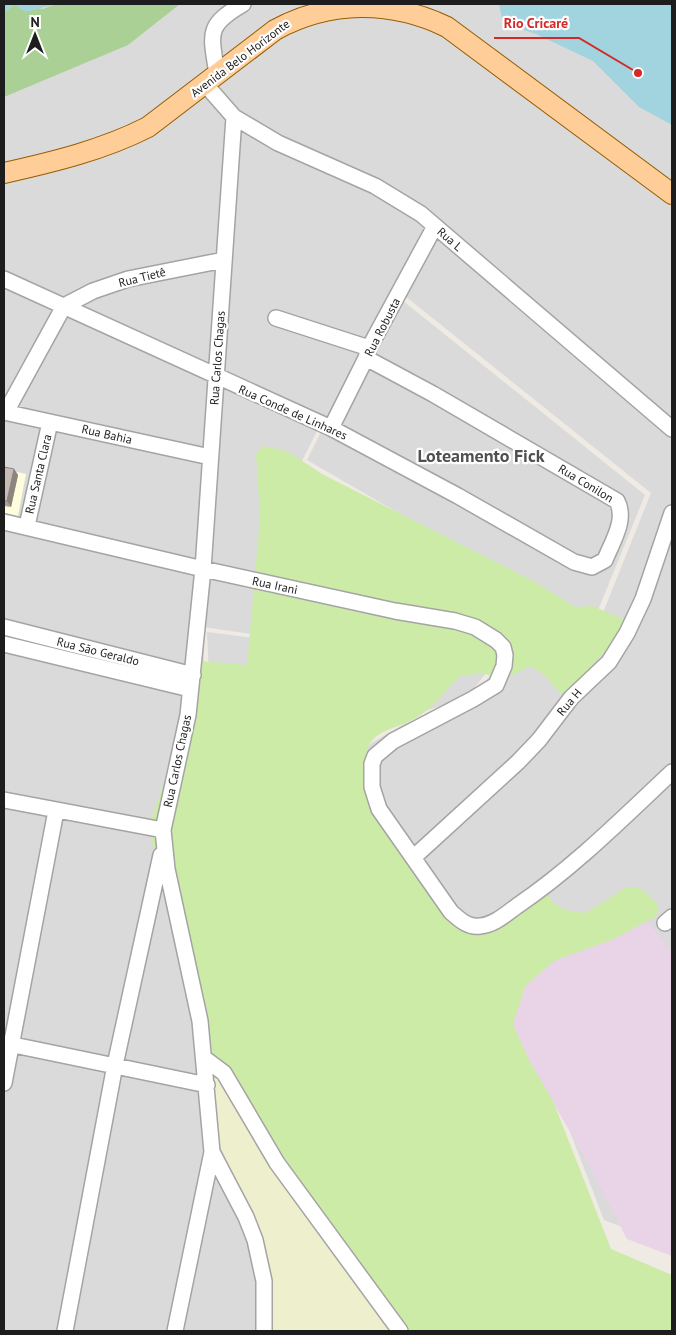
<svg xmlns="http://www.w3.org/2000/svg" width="676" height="1335" font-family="'PT Sans',sans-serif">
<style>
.residential{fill:#dbdada}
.industrial{fill:#e8d4e6}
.education{fill:#fffddb}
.farmland{fill:#eeefcd}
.grass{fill:#cceba6}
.forest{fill:#aad096}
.water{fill:#a1d4de}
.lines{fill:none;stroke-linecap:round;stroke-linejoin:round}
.minor-casing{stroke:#a4a4a4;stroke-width:18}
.major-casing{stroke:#965d00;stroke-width:22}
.minor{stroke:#fff;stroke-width:15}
.major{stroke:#ffcd98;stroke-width:20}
.wall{fill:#aba29d}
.shaded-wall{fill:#8b847f}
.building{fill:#c7bcb6;stroke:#8b847f}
.labels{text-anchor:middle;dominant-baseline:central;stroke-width:4.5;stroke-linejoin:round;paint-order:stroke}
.street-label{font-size:12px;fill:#1d1d1d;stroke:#fff}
.district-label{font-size:18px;font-weight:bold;fill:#505050;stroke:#fff}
.leader{fill:none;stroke:#d62828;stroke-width:2}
.callout-dot{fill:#d62828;stroke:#fff;stroke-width:2}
.callout-label{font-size:14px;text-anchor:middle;font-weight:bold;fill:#d62828;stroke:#fff;stroke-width:4.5;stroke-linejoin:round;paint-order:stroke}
</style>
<rect width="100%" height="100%" fill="#efeae3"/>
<path class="residential" d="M4,4H672V1246L604,1220L564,1116L450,930L358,751L404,724L469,701L503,660L596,630L651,493L395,288L334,423L323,419L301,463L257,635L203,627L204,669L4,627Z
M397,296L645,495L592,625L307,460L325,424Z
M4,632L209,676L207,632L262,639L502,653L467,697L404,718L354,747L412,1331H4Z"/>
<path class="industrial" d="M635,908L672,951V1256L627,1239L587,1161L495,1003Z"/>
<path class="education" d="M4,469L26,474L18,516L4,513Z"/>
<path class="farmland" d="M214,1078H220L291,1190L392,1331H272L273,1298L263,1248L213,1129Z"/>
<path class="grass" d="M263,446L287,451L322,474L535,582L575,607L593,606L625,620L616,640L592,665L566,699L543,674L530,666L515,674L496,678L483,673L460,676C442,694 430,713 406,723C394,728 378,731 370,743C345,781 436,889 458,921L495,918L516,897L544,888L552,902L565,910L586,913L625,888H640L658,905V915L614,939L553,961L525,987L513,1024L530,1062L553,1101L611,1249L672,1275V1331H392L291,1190L220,1078L148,828L183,729L199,661L247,665L260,518L256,454Z"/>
<path class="forest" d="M14,4L43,9L56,4H180L128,45L4,97V13Z"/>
<path class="water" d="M4,4H56L26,12L14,5L4,13Z
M499,4H672V125L639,107L593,61L536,34L503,23Z"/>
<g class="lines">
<g class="minor-casing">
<path id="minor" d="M217,74C211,34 205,26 243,4
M205,84L234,117L278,143L375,186L421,214L672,429
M234,117L203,569L188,715L163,830L167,869L200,1021L212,1152L246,1217L255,1240L264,1281V1331
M4,279L331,428L458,496L574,562L592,567L605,560C612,542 627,520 617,501L433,394L366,358
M276,318L369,348
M4,412L210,457
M6,412L64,306L93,291L128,279L224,260
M331,428L366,358L369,348L435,226
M4,522L203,569L395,611L455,621L475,627L496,640L503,647L505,655L504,666L496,685L473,699L393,741L375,756L372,764V787L379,809L451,912C459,919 468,928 480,926C494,925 506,914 517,906C573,868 622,819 672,772
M27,526L50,422
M4,627L193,675
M4,644L190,689
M4,800L163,830
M414,857L518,762L539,740L571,698L609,662L627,633L643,599L672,513
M665,923L672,917
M4,1043L207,1085
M204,1058L224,1073L277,1163L400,1331
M4,1083L56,811
M65,1331L115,1065L161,855
M175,1331L212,1152"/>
</g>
<g class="major-casing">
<path id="major" d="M4,173C53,162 103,150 148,127L275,30C330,0 391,0 447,27L672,194"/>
</g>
<use href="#minor" class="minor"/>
<use href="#major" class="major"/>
</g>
<path class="wall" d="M4,467L14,469L18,475L11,507L4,506Z"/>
<path class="shaded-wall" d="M14,469L18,475L11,507L7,501Z"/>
<path class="building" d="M4,467L14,469L7,501H4Z"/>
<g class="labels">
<g class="street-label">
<text transform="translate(240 58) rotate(-37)">Avenida Belo Horizonte</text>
<text transform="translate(450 239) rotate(41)">Rua L</text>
<text transform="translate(142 277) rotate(-14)">Rua Tietê</text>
<text transform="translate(382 327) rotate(-63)">Rua Robusta</text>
<text transform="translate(217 358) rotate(-86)">Rua Carlos Chagas</text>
<text transform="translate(293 412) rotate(24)">Rua Conde de Linhares</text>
<text transform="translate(107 434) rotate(13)">Rua Bahia</text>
<text transform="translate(38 474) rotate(-77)">Rua Santa Clara</text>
<text transform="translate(586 483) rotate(31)">Rua Conilon</text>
<text transform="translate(275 585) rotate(12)">Rua Irani</text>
<text transform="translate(98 651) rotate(14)">Rua São Geraldo</text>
<text transform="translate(569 702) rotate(-50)">Rua H</text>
<text transform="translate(177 761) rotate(-78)">Rua Carlos Chagas</text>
</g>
<g class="district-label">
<text x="481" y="455">Loteamento Fick</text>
</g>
</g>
<path class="leader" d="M638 73L579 38H494"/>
<circle class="callout-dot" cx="638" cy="73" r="5"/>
<g class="callout-label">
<text x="536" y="28">Rio Cricaré</text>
</g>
<rect width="676" height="1335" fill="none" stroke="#1d1d1d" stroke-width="10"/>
<g transform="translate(35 35)" stroke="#ffffff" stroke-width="4" paint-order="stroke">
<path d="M0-4L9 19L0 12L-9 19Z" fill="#1d1d1d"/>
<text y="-8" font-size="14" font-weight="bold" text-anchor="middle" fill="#1d1d1d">N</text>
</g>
</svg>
